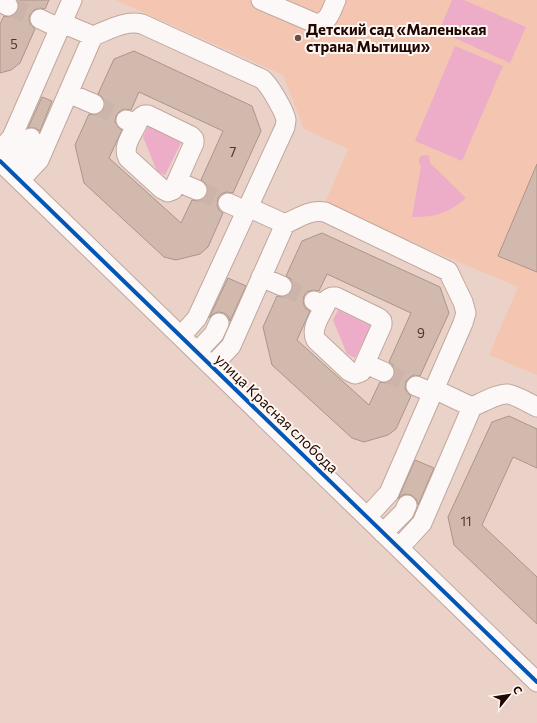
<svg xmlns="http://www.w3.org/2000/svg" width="537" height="723" font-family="Commissioner,sans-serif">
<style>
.built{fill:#f4c5b1}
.green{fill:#edadc8}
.building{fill:#d2b9ae;stroke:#ac948a;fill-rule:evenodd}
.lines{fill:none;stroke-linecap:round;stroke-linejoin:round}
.minor-tunnel{stroke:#cdb4aa;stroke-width:19;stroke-dasharray:19 10;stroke-linecap:butt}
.minor-casing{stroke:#c0a79d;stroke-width:21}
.minor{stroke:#fcf8f7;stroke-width:19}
.cycleway-casing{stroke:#fff7f3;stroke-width:6}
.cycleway{stroke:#0057b8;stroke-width:4}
.poi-dot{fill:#674e47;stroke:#fff7f3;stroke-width:1.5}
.labels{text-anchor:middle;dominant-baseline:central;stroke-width:4;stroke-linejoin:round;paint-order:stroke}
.number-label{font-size:13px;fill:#4e342d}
.poi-label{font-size:15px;font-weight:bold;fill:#200701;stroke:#fff7f3;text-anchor:start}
.street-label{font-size:15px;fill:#200701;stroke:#fff7f3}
</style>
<rect width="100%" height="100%" fill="#ebd2c8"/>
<path class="built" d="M116,0H537V375L489,355L518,287L324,205L348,149L304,129L283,75Z"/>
<path class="green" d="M452,0H464L526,27L510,63L439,31Z
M455,46L503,66L462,161L415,141Z
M148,126L181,143L165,175L157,171L143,137Z
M425,155L429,156L430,163L466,198C447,214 436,217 412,217L421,166L419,163V159L421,156Z
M338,310L371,326L355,358L347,354L333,320Z"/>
<path class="building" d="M17,0H49L45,9L40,8L34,10L30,15L29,20L31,25L35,29L20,63L11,70L0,73V24L4,16L9,17L14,15L18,11L19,6Z
M134,51L252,106L261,131L233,193L226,192L221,194L218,198L217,205L219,210L223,213L208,247L200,254L176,260L164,257L84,183L75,145L89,114L96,115L100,113L104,109L105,102L102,97L98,94L114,59ZM139,92L223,131L201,180L205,183L208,188L207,195L203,199L199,201L192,200L181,223L109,158L122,130L118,127L115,122L116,116L119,112L124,109L131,110Z
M42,97L52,101L40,131L35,128H28Z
M537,164V272L498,256Z
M322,233L440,287L449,313L420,376L414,375L410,377L406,381L405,388L407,392L411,396L396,429L388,435L364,442L352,438L272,365L263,327L277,296L284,297L288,295L292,291L293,284L291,279L286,276L302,241ZM327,274L411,313L389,362L393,365L395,370L394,377L391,381L386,383L380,382L369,405L297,340L310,311L305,308L303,302L304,296L307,292L313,290L319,291Z
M228,278L246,286L230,321L228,316L224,313L218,312L213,314L209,318Z
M509,416L537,429V468L513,457L482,525L537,577V624L454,545L448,517L492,422Z
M415,460L434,468L418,505L416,499L411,495L405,494L401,496L398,499Z"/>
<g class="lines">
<path class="minor-tunnel" d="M8,6L40,19
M94,104L126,120
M197,190L228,203
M282,286L314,301
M384,372L416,386"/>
<g class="minor-casing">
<path id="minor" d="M261,0L317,24C329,22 331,11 336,0
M0,2L8,6
M40,19L59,28
M62,23L93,36C109,30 125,20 142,24L262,79C269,84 285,112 286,120C286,121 285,126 285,127L197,318L181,336
M68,93L94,104
M126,120L137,124C132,135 122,147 128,158L162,189L168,192L173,190L194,143V139L191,136L148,115H144L140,118L137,124
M0,151L12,137L72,0
M0,161L537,682
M8,168L26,149L31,138
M20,180L39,160L93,36
M178,182L197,190
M228,203L246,211
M248,207L285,224
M261,277L282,286
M314,301L325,306C320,316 310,329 316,340L349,371L355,374L361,372L382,325V321L379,318L336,297H332L328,299L325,306
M197,352L214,334L219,323
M366,364L384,372
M212,366L231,346L285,224C298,218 311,209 325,212L448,271L463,302L466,313L463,323L389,493L367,517
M416,386L433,393
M434,389L472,407
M383,533L404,512L407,505
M399,548L422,523L472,407C481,403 499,393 508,394C518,396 528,403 537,407"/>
</g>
<use href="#minor" class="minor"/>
<g class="cycleway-casing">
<path id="cycleway" d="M0,161L537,682"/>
</g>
<use href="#cycleway" class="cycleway"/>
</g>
<circle class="poi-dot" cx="298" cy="38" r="4"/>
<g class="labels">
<g class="number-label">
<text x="14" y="44">5</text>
<text x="233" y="152">7</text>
<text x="421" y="333">9</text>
<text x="466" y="521">11</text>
</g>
<g class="poi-label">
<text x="306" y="29">Детский сад «Маленькая<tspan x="306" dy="17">страна Мытищи»</tspan></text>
</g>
<g class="street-label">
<text transform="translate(277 413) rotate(44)">улица Красная слобода</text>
</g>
</g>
<g transform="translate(509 695) rotate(60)" stroke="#fff7f3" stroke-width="3" paint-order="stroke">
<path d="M0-3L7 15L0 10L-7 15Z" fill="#200701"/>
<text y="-6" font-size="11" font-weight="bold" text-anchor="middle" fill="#200701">С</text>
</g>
</svg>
